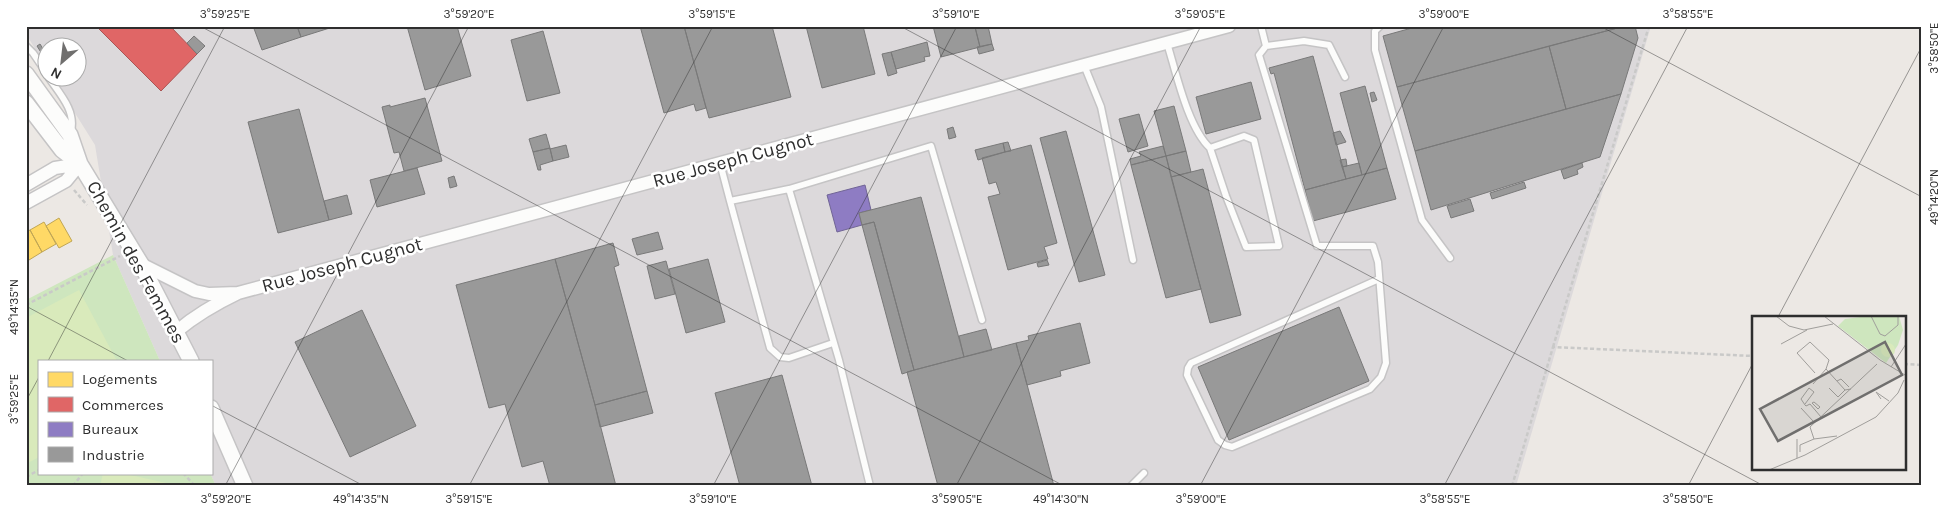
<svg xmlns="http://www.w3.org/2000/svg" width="1948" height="512" font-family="Karla,sans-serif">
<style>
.industrial{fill:#dcd9db}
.green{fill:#cee6be}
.pitch{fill:#d9eabb}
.homes{fill:#ffd966;stroke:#c0a655}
.shops{fill:#e06666;stroke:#ab5555}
.offices{fill:#8e7cc3;stroke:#716596}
.industry{fill:#999;stroke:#797979}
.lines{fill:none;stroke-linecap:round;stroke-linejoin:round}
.service-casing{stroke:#c5c4c5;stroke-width:9}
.minor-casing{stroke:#c5c4c5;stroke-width:15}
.tertiary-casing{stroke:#c5c4c5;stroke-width:18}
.path{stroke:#c9c9c8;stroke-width:2.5;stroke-dasharray:4 2.5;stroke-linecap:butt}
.service{stroke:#fcfcfb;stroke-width:6}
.minor{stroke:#fcfcfb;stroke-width:12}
.tertiary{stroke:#fcfcfb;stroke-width:15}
.ticks{fill:none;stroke:#2e2e2e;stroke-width:1;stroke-opacity:0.45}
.labels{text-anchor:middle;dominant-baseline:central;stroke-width:5;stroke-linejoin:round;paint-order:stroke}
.street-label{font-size:19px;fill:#2e2e2e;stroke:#fff}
.inset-road{fill:none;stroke:#a09e9b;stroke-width:1}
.view{fill:#706f6e;fill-opacity:0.15;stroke:#706f6e;stroke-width:2.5}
.inset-edge{fill:none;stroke:#2e2e2e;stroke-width:2.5}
.neatline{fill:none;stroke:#2e2e2e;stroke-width:2}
.ticks-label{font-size:12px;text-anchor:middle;fill:#2e2e2e}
</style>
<rect width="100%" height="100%" fill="#ece8e4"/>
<path class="industrial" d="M26,26H1651L1516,486H216L210,473L211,361H160L113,255L95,145L53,78H78V48H48L47,68L26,34Z"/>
<path class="green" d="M113,255L160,361H39V473H210L216,486H26V300Z"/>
<path class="pitch" d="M79,290L117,361H39V457L26,464V318Z
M103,473H121L180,486H100Z"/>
<path class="homes" d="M59,218L72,241L59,248L46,226Z
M44,222L56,244L42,252L30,230Z
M30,230L42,252L29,260L26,255V232Z"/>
<path class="shops" d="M98,26H170L197,54L161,91L97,27Z"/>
<path class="offices" d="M865,185L871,210L859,213L862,225L837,232L827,195Z"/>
<path class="industry" d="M253,26H297L301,37L262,50Z
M297,26H336L301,37Z
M407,26H457L471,76L425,90Z
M640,26H684L706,108L696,111L694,104L664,113Z
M684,26H772L791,97L709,118Z
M806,26H863L875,74L822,88Z
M933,26H978L975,27L980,47L941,57Z
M988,26L992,44L980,47L975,27Z
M1419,26H1625L1397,87L1383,36Z
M1625,26H1635L1638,38L1621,94L1566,109L1549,46Z
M543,31L560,93L527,101L511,40Z
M194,36L205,46L197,54L187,43Z
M927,42L930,56L924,57L925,61L896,69L891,52Z
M40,44L45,52L42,54L37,46Z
M992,44L994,50L979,54L977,47Z
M1549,46L1566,109L1415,151L1397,87Z
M891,52L897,73L888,76L882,54Z
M1313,56L1346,179L1305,190L1274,73L1271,74L1269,68Z
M1251,82L1261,119L1206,134L1196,97Z
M1365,86L1387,168L1362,175L1340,93Z
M1374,92L1377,100L1372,102L1370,93Z
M1621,94L1600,157L1431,210L1415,151Z
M425,98L442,161L404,171L399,152L394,153L382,107L390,105V107Z
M1174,106L1186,151L1166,156L1154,111Z
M299,109L329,220L278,233L248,122Z
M1139,114L1148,146L1128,152L1119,119Z
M953,127L956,137L949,139L947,129Z
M1066,131L1105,275L1079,282L1040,138Z
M1340,131L1346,142L1336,145L1333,133Z
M546,134L550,148L533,152L529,139Z
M1008,142L1011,151L1005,152L1003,143Z
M1003,143L1005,152L978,160L975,150Z
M566,145L569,157L553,161L550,149Z
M1031,145L1057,243L1044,247L1048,259L1008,270L988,197L1000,194L996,182L989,184L982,158Z
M1163,146L1166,156L1131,165L1130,159L1141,156L1139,152Z
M550,148L553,161L540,165L541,170H538L533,152Z
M1186,151L1191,172L1171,177L1166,156Z
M1166,156L1201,289L1166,298L1131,165Z
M1346,159L1347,166L1342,167L1340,160Z
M1359,163L1362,175L1346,179L1342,167Z
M1582,163L1583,167L1577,170L1578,174L1564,179L1561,170Z
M417,168L425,194L377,207L370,180Z
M1387,168L1396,199L1313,221L1305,190Z
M1203,169L1241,315L1210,323L1171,177Z
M454,176L457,186L450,188L448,178Z
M1524,182L1526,188L1492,199L1490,193Z
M347,195L352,214L329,220L324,201Z
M921,197L964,357L914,370L874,222L862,225L859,213Z
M1470,199L1474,211L1451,218L1447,206Z
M874,222L914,370L902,374L862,225Z
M658,232L663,249L637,255L632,239Z
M613,243L619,265L614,267L647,391L595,405L555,259Z
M555,259L595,405L616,486H550L543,461L522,467L505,404L489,408L456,285Z
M708,259L725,322L686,333L669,269Z
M1047,260L1049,265L1038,267L1037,263Z
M666,261L675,294L655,299L647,266Z
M1339,307L1369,381L1229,440L1198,367Z
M362,310L416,426L350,457L295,342Z
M1080,323L1090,363L1060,371L1061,376L1027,385L1016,343L1029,340L1028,336Z
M986,329L992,350L964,357L959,336Z
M1016,343L1054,486H938L907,372Z
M782,375L812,486H740L715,393Z
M647,391L653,413L600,427L595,405Z"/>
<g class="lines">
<g class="service-casing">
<path id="service" d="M1261,26L1266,46L1259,55L1317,246H1373L1378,262L1386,363L1381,377L1370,389L1232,447L1225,445L1218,440L1187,375L1188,368L1191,363L1379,279
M1380,26L1375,31V50L1422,220L1450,258
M1167,43C1176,72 1188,128 1210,148
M26,46L33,53L48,75
M1266,46L1304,41L1329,45L1345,77
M1084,65L1101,107L1133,260
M49,78C60,94 76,111 71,131
M1244,136L1254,140L1279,246L1246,247L1226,196L1210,148Z
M720,163L730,201L789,189L839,360L870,486
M789,189L931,146L982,320
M730,201L770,348L780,357L789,358L833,343
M1131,486L1144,473"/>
</g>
<g class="minor-casing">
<path id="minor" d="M26,185L55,168L80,164
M26,203L66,181L80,164
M141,264L195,291L209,294L238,293C215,304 196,315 177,331
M238,293L1229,26"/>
</g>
<g class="tertiary-casing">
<path id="tertiary" d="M26,74L70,135L80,164L141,264L191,361
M26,103L62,150L80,164
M211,408L245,486"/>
</g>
<path class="path" d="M74,190L87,205
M26,305L120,256
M1553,347L1649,26
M1904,364L1922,365
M183,473L195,486
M26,477L39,470
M73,486L83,473
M1512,486L1553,347L1753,356"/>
<use href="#service" class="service"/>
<use href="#minor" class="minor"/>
<use href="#tertiary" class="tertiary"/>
</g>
<path class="ticks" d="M200,26L1064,486M900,26L1764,486M1600,26L1922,197M26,306L128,361M1778,317L1922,46M48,361L225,26M26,401L39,377M211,405L364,486M225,486L469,26M469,486L713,26M713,486L957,26M956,486L1201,26M1200,486L1444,26M1444,486L1688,26M1688,486L1753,363"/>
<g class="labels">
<g class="street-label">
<text transform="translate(733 160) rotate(-15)">Rue Joseph Cugnot</text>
<text transform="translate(136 262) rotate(61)">Chemin des Femmes</text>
<text transform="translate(342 265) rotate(-15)">Rue Joseph Cugnot</text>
</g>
</g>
<g transform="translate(1752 316)">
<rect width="154" height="154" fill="#ece8e4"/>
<path d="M116,0H147L151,14L146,29L134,47L86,10L93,3Z" fill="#cee6be"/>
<path d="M129 34a7 7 0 1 1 14 0a7 7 0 1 1-14 0Z" fill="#d9eabb"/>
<path class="inset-road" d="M24,0L37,10L52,14L81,8M72,0L128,44L153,59M119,0L128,18L133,20L146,9V0M29,28L55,14M139,51L154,28M63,57L45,37L58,26L77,44L74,53L93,74L99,73M85,65L89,63L97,71M61,68L74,53M77,72L86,81L93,74M129,83L124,76L137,85M62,86L68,91L66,93L60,87ZM53,88L62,76L57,72L49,83L53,89L54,90L58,88L69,101M49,92L61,105M62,123L58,111L125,48M48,136V129L62,123L85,120M45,142V123M17,154L53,139L124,101L146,77L152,64"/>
<path class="view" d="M133,26L150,59L26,125L8,93Z"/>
<rect width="154" height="154" class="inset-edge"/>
</g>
<rect width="1948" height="512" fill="none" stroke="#ffffff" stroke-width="55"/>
<rect x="38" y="360" width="175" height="115" fill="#ffffff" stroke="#ababab"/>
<rect x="48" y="372" width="25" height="15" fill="#ffd966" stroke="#ababab"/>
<text x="82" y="384" font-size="15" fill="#2e2e2e">Logements</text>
<rect x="48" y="397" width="25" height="15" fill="#e06666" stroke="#ababab"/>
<text x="82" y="410" font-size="15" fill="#2e2e2e">Commerces</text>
<rect x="48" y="422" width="25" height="15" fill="#8e7cc3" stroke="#ababab"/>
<text x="82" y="434" font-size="15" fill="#2e2e2e">Bureaux</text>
<rect x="48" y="447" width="25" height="15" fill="#999999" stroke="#ababab"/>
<text x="82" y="460" font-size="15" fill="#2e2e2e">Industrie</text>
<g transform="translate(62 62) rotate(208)"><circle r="24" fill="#ffffff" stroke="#ababab"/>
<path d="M0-4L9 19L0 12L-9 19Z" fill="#706f6e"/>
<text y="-8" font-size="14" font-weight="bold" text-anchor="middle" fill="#2e2e2e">N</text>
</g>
<rect x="28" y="28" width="1892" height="456" class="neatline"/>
<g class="ticks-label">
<text x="225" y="18">3°59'25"E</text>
<text x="469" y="18">3°59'20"E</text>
<text x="712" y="18">3°59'15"E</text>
<text x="956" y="18">3°59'10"E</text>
<text x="1200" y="18">3°59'05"E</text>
<text x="1444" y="18">3°59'00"E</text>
<text x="1688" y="18">3°58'55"E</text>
<text transform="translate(1934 48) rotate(-90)" y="4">3°58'50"E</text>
<text transform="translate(1934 197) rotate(-90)" y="4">49°14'20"N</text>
<text transform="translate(14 307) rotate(-90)" y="4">49°14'35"N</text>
<text transform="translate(14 399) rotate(-90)" y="4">3°59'25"E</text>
<text x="226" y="503">3°59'20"E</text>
<text x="361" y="503">49°14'35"N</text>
<text x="469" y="503">3°59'15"E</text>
<text x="713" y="503">3°59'10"E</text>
<text x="957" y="503">3°59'05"E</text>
<text x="1061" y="503">49°14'30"N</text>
<text x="1201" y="503">3°59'00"E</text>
<text x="1445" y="503">3°58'55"E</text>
<text x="1688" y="503">3°58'50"E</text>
</g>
</svg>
